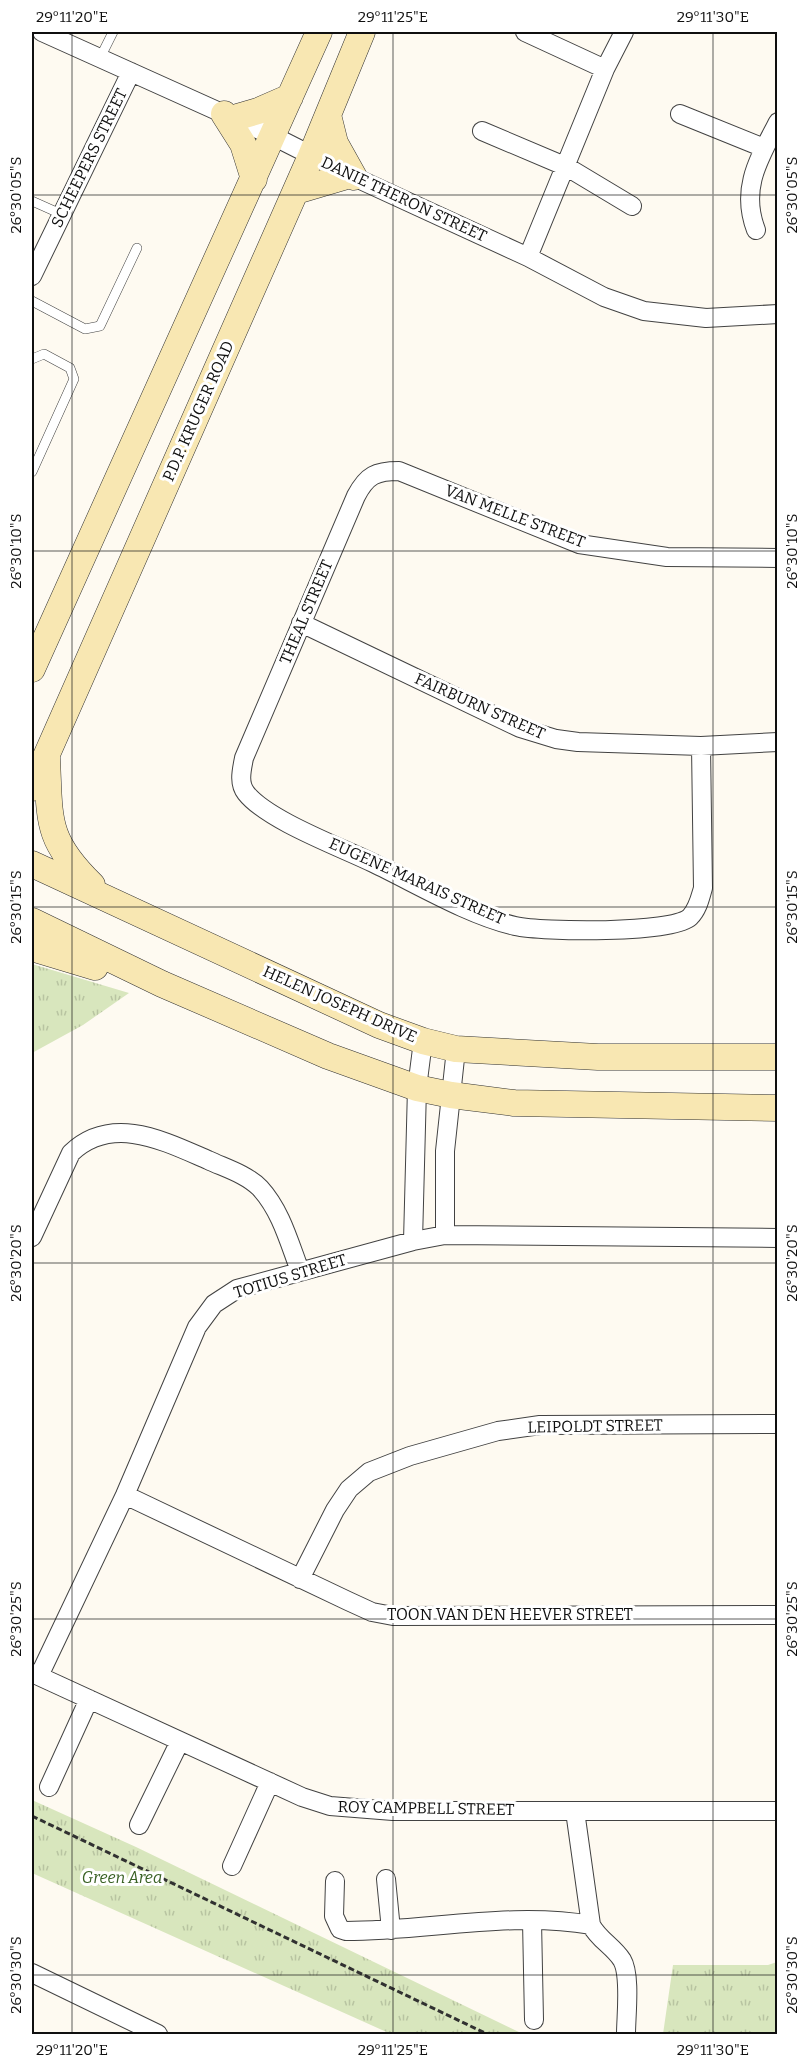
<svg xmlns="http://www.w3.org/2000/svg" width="809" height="2066" font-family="Bitter,serif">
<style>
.park{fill:url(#park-tufts)}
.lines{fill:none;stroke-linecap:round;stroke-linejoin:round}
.lane-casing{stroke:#424242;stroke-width:10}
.street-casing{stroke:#424242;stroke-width:20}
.secondary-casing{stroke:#313131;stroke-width:27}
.path{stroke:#313131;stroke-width:3;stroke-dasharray:6 3;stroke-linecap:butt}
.lane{stroke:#fff;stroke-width:9}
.street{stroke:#fff;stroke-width:18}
.secondary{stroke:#f8e7b2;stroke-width:26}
.ticks{fill:none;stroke:#0f0f0f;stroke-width:1.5;stroke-opacity:0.45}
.labels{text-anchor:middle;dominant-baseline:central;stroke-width:6;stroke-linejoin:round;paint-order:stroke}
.street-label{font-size:16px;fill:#0f0f0f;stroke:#fff}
.park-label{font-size:16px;font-style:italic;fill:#396124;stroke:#fff}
.neatline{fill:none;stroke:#0f0f0f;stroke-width:2}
.ticks-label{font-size:15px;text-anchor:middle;fill:#0f0f0f}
</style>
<defs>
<pattern id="park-tufts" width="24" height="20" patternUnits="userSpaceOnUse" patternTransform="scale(1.5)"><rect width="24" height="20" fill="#d8e6bd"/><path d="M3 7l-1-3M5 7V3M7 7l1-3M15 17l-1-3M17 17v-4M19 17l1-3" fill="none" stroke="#b8c4a1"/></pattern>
</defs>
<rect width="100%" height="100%" fill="#fefaf1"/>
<path class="park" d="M32,964L129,993L83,1025L32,1053Z
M32,1800L136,1847L523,2034H391L32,1873Z
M777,1962V2034H663L673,1965H768Z"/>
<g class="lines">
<g class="lane-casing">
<path id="lane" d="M100,58L113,32
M32,201L61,214
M32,301L85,329L100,326L137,248
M32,359L44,354L70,368L74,379L32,472"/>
</g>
<g class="street-casing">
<path id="street" d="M42,32L273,136L354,177L528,257L604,297L644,311L706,318L778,314
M525,32L605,69
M680,114L764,148
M482,131L567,167L632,206
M756,230C740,188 759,159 778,122
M528,257L605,69L624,32
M32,276L131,72
M301,623L520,728L556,739L578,742L701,746L778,742
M701,746L703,888C700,898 698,909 690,917C672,934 542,932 515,926C468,915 417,884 373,863C340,847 267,820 246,793C238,783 242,769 244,758L356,496C367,475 376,471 399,471L579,544L667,557L778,558
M445,1235V1151L456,1049
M32,1237L71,1153C112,1114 164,1141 208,1160C225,1168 246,1174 260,1188C281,1211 289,1242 300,1271
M413,1241L417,1088L423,1041
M125,1495L348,1601L372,1612L393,1616L778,1615
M300,1579L335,1510L349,1489L369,1472L410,1456L498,1431L540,1425L778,1424
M32,1673L302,1797L330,1806L393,1811H778
M39,1676L125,1495L197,1327L214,1304L237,1289L413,1241L445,1235L778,1238
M49,1787L89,1699
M575,1811L591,1925C599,1940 613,1946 622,1960C631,1975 626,2016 626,2034
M139,1825L180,1741
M232,1866L270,1782
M386,1879L391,1930
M335,1881L334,1916L340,1929L346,1931C427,1931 511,1911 591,1925
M532,1921L534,2020
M32,1973L158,2034"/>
</g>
<g class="secondary-casing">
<path id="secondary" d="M224,114L243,144L254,179
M328,115L335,143L354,177
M234,118L258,111L290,97
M296,191L350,175
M32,669L319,32
M47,758C50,820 45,839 92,885
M32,788L311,156L362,32
M32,864L379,1025L423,1041L456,1049L598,1057H778
M32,921L162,984L328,1056L417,1088L451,1095L514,1103L778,1108
M32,948L95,967"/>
</g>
<path class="path" d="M32,1816L487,2034"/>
<use href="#lane" class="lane"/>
<use href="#street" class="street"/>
<use href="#secondary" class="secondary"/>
</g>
<path class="ticks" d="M72,32V2034M393,32V2034M713,32V2034M32,195H778M32,551H778M32,907H778M32,1263H778M32,1619H778M32,1975H778"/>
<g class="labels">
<g class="street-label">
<text transform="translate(89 158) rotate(-64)">SCHEEPERS STREET</text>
<text transform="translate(404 199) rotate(25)">DANIE THERON STREET</text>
<text transform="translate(198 411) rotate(-66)">P.D.P. KRUGER ROAD</text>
<text transform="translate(515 516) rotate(21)">VAN MELLE STREET</text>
<text transform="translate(306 612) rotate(-67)">THEAL STREET</text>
<text transform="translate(480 706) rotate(24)">FAIRBURN STREET</text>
<text transform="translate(417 881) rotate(24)">EUGENE MARAIS STREET</text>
<text transform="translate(340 1004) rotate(24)">HELEN JOSEPH DRIVE</text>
<text transform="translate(290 1276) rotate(-17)">TOTIUS STREET</text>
<text transform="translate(595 1426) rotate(-1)">LEIPOLDT STREET</text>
<text x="510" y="1614">TOON VAN DEN HEEVER STREET</text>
<text transform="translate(426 1808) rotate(1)">ROY CAMPBELL STREET</text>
</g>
<g class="park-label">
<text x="122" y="1877">Green Area</text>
</g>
</g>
<rect width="809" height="2066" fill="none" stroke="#ffffff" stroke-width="66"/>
<rect x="33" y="33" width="743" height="2000" class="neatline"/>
<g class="ticks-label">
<text x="72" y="22">29°11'20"E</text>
<text x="393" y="22">29°11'25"E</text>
<text x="713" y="22">29°11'30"E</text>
<text transform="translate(16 195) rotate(-90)" y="5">26°30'05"S</text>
<text transform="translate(792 195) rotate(-90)" y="5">26°30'05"S</text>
<text transform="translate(16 551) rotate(-90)" y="5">26°30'10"S</text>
<text transform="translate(792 551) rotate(-90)" y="5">26°30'10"S</text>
<text transform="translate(16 907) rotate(-90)" y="5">26°30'15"S</text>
<text transform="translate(792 907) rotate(-90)" y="5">26°30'15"S</text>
<text transform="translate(16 1263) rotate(-90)" y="5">26°30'20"S</text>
<text transform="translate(792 1263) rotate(-90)" y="5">26°30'20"S</text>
<text transform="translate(16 1619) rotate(-90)" y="5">26°30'25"S</text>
<text transform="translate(792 1619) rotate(-90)" y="5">26°30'25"S</text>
<text transform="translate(16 1975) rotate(-90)" y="5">26°30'30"S</text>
<text transform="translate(792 1975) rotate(-90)" y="5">26°30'30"S</text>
<text x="72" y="2055">29°11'20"E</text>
<text x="393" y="2055">29°11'25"E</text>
<text x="713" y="2055">29°11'30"E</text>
</g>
</svg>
